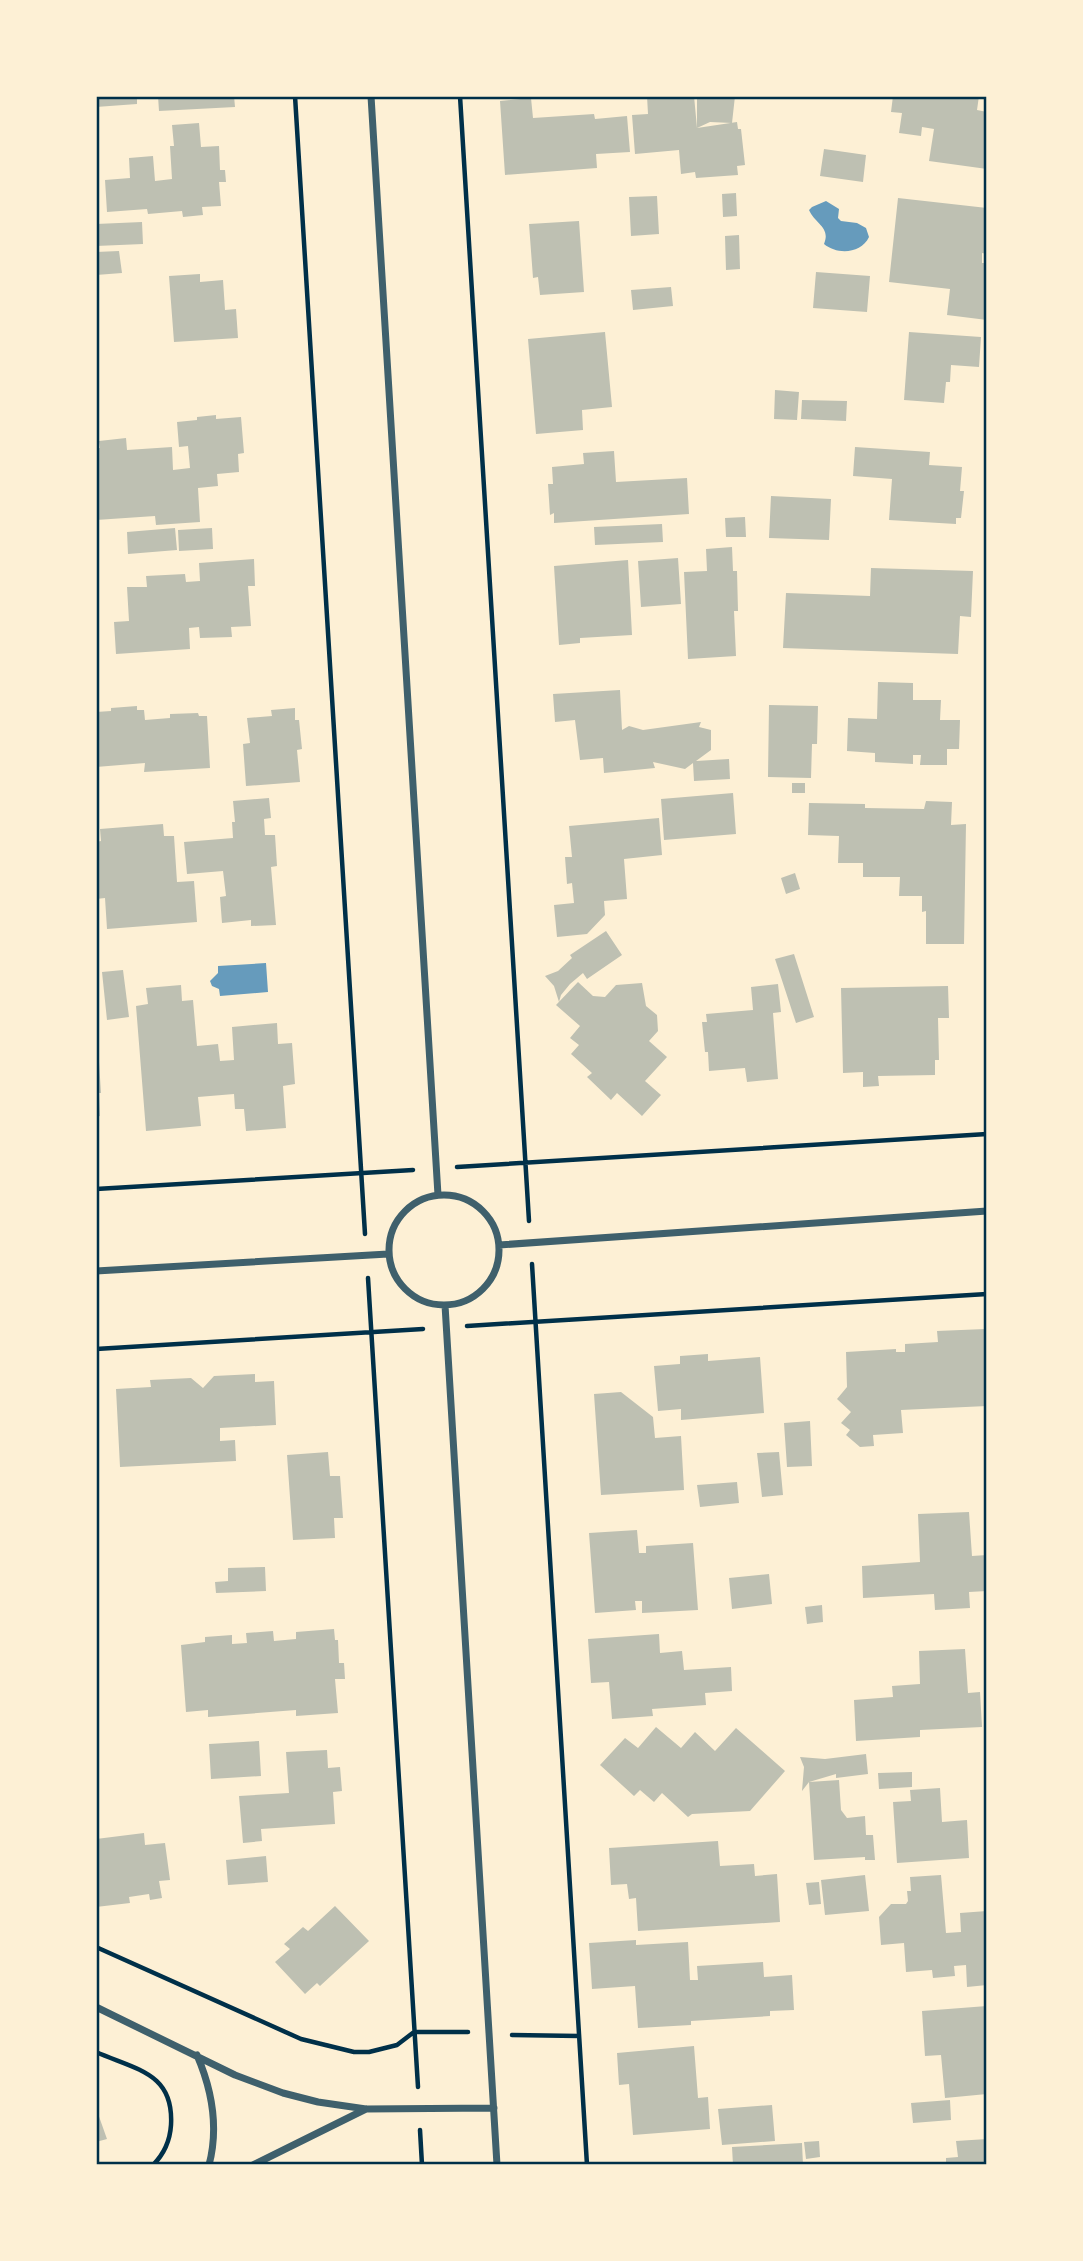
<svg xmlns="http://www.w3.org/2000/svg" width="1083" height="2261" font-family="'Noto Serif',serif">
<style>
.water{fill:#669bbc}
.building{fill:#bec0b2}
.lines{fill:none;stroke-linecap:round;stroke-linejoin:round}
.path{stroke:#003049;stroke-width:4.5}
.minor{stroke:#3f606c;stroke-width:7}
.neatline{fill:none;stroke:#003049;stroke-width:2.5}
</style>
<rect width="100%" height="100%" fill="#fdf0d5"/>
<path class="water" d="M826,201L839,209L838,218L841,221L857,223L866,228L869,237C861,254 837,255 824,244C831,227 815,224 809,210L812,207Z
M266,963L268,992L220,996L219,989L212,986L210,981L218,973V966Z"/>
<path class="building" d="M96,96H137V104L96,107Z
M158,96H234L235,107L159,111Z
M647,96H694L697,128V96H735L732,123L710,122L697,128L737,122L738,129H741L745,165L737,166L738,175L696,178L695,172L681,174L679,150L635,154L632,115L648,114Z
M893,96H979L977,110L987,112V169L929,161L934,129L922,127L921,136L899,133L902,113L891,112Z
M531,98L533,118L594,114L595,119L627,116L630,152L596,154L597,168L505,175L500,101Z
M199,123L201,147L219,146L220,170H225L226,182H219L221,206L202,207L203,215L183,217L182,211L148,214L147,209L107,212L105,180L130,178L129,158L153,156L155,181L172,179L170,146H174L172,125Z
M824,149L866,155L863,182L820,176Z
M736,193L737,216L723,217L722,194Z
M657,196L659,234L631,236L629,197Z
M898,198L987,208V254L982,253V263H987V320L947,315L950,289L889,282Z
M579,221L584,292L540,295L538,277L533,278L529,224Z
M142,222L143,244L96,246V224Z
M739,235L740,269L726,270L725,236Z
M119,251L122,273L96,275V252Z
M816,272L870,276L867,312L813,308Z
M200,274V282L223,280L225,310L236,309L238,338L174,342L169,276Z
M671,287L673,306L633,310L631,290Z
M605,332L612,407L582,410L583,430L536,434L528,339Z
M909,332L981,337L979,367L951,365L950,382H946L944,403L904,400Z
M775,390L799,392L797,420L774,419Z
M802,400L847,401L846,421L801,419Z
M216,415V419L241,417L244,453L238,454L239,472L217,474L218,486L198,488L200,522L156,525L155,516L96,520V448H100L99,441L126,438L127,450L172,447L173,470L190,468L188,446L179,447L177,422L197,420V417Z
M855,447L930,452L929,465L962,467L960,491H964L961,518H956V524L889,520L892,479L853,476Z
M614,451L616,482L687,478L689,514L554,523V513L550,515L548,484H553L552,467L584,464L583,453Z
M771,496L831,499L829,540L769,538Z
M745,517L746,537H726L725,518Z
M662,524L663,542L595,545L594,527Z
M175,528L177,550L128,554L127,532Z
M212,528L213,549L179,551L178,530Z
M732,547L733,571H737L738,611H734L736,656L688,659L684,572L707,571L706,549Z
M678,558L681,604L641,607L638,561Z
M254,559L255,586H248L251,626L231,627L232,637L200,638L199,627L189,628L190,649L116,654L114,622L129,621L127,587H147L146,576L185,574L186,582L200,581L199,563Z
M628,560L632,635L580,638V643L559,645L554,566Z
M871,568L973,571L971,617L960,616L958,654L783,648L786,593L870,596Z
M878,682L913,683V700H941L940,720H960L959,749H947V765H920L921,755H913V764L875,762V753L847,751L848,718L877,719Z
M620,690L622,730L629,726L643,730L701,722L699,727L711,730V750L696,761L729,759L730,779L694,781L693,763L685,769L653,762L655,768L604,773L603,758L580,760L575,720L555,722L553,694Z
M769,705L818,706L817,744H812L811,778L768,777Z
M137,706V710H144L145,720L170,718V714L198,713L199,716H207L210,768L144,772L145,763L96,767V712L111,711V708Z
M295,708V720H299L302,749L297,750L300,782L246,786L243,744L250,743L247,718L272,716L271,710Z
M792,783H805V793H792Z
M733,793L736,834L664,840L661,799Z
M269,798L271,818L264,819L265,835H275L277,866L271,867L276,925L251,926V920L222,923L220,897L226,896L223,871L187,874L184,842L233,838L232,822H235L233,801Z
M926,801L952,802L951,825L966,824L964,944H926V911L922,912V896H899L900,877H863V863H838L839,836L808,835L809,803L865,804V808L924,809Z
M659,818L662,855L624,859L627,899L604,901L605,915L587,934L557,937L554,905L574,903L572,883L567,884L565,857H572L569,826Z
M163,824L164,836H174L177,882L194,881L197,922L107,929L105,898L96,899V842L101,841L100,829Z
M795,873L800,889L786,894L781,878Z
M606,931L622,955L587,979L583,973L570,984L561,995L559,1002L554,986L545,976L558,971L572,958L570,955Z
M794,954L814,1017L796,1023L775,959Z
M123,970L129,1017L107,1020L102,972Z
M578,982L593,996L605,997L616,985L642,983L646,1006L657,1015L658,1031L649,1041L667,1057L645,1081L661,1095L642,1116L617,1093L611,1100L587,1077L592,1073L571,1054L579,1045L570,1038L580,1026L556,1005Z
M778,984L781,1012L773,1013L778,1079L747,1082L745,1068L709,1071L708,1052H705L702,1022H707L706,1014L753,1010L751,987Z
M181,985L182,1001L193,1000L197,1046L218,1044L220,1061L234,1060L232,1027L277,1023L278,1044L292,1043L295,1084L283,1086L286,1128L246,1131L244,1109H235L234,1094L198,1097L201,1126L146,1131L136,1006L148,1004L146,988Z
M948,986L949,1018H938L939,1060H935V1075L878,1076L879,1086L863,1087V1072L843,1073L841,988Z
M96,1062H99L101,1093H99L100,1116L96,1117Z
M985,1329L987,1406L901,1410L903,1433L873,1435L874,1446L860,1447L846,1435L850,1430L841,1423L851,1412L837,1399L847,1387L846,1352L896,1349V1352H905V1344L938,1342L937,1331Z
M708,1354V1361L760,1357L764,1413L681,1420V1409L658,1411L654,1366L680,1364V1356Z
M255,1374V1382L274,1381L276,1425L220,1428V1441L235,1440L236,1461L120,1467L116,1389L151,1387L150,1380L191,1378L203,1388L214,1376Z
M621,1392L653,1417L655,1438L681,1436L684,1490L601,1495L594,1394Z
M810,1421L812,1466L787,1467L784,1423Z
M328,1452L330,1476H340L343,1518H334L335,1538L293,1540L287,1455Z
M779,1452L783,1495L762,1497L757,1453Z
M737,1482L739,1503L700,1507L697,1485Z
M969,1512L972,1556L987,1555V1591L969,1592L970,1608L935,1610L934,1594L863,1598L862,1566L920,1562L918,1514Z
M637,1530L639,1553H646V1546L693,1543L698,1610L642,1613V1601H635L636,1610L595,1613L589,1533Z
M265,1567L266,1591L216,1593L215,1582L228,1581V1568Z
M769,1574L772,1604L732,1609L729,1578Z
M822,1605L823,1622L807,1624L805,1607Z
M334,1629L335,1640H338L339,1663H344L345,1679H335L338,1713L296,1716V1710L208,1717V1710L186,1712L181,1645L205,1642V1637L232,1635V1644L247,1643L246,1633L273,1631L274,1641L296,1639V1632Z
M659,1634L660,1653L682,1651L684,1670L731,1667L732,1691L705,1693L706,1705L652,1709L653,1716L612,1719L609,1682L591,1683L588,1639Z
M965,1649L968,1693L980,1692L982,1727L920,1730V1737L856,1741L854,1700L893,1697L892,1686L920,1684L919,1651Z
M656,1727L681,1748L695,1732L715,1751L736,1728L785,1771L750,1811L692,1814L688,1817L662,1793L654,1802L640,1790L634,1796L600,1765L625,1738L638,1748Z
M259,1741L261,1776L211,1779L209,1744Z
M327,1750L328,1768L340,1767L342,1791L333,1792L335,1824L261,1829L262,1841L243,1843L239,1796L289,1793L286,1752Z
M866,1754L868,1774L836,1778V1774L809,1782L839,1780L841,1810L847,1818L865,1816L866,1835H873L875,1860H865V1857L814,1860L809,1782L802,1791L804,1767L800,1757L825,1759Z
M912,1772V1787L879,1789L878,1773Z
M940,1788L942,1822L967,1820L969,1858L897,1863L893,1802L911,1801L910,1790Z
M144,1833L145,1845L165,1843L170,1880L159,1881L162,1898L150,1900L149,1894L129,1897L130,1903L96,1907V1839Z
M718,1841L720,1866L754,1864L755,1876L777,1874L780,1922L638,1931L636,1898L629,1899L627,1884L611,1885L609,1848Z
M266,1856L268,1882L228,1885L226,1860Z
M865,1875L869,1911L825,1915L821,1880Z
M941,1875L946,1933L961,1932L960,1913L987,1911V1985L967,1987L966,1965L954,1966L955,1976L933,1978L932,1970L906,1972L904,1943L881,1945L879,1917L891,1904H906L908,1901L907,1891H911L910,1877Z
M819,1882L821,1904L809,1905L806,1883Z
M335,1906L369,1941L320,1986L317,1983L305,1994L275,1962L290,1949L284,1944L303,1927L308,1931Z
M636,1940V1945L688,1942L690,1980H698L697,1966L763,1962L764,1977L792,1975L794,2010L770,2011V2016L691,2021V2025L638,2028L635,1986L592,1989L589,1943Z
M987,2006V2094L945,2098L941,2055L925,2056L922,2011Z
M694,2046L698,2098L708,2097L710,2129L633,2135L629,2084L619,2085L617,2053Z
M950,2100L951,2120L913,2123L911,2103Z
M772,2105L775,2141L722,2145L718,2109Z
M96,2108L107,2139L96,2142Z
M987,2139V2165H946V2158L958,2157L956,2141Z
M819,2141L820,2157L806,2159L804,2142Z
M802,2143L803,2165H733L732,2147Z"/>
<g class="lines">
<path class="path" d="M295,96L365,1234
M460,96L529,1221
M457,1167L987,1134
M96,1189L413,1170
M532,1264L587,2165
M368,1278L418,2087
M467,1326L987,1294
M96,1349L423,1329
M96,1947L301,2039L354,2052H369L397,2045L414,2032H468
M512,2035L579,2036
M96,2052C137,2070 174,2073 171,2125C170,2141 165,2153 153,2165
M420,2130L422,2165"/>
<path class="minor" d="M371,96L438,1195
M389 1250a55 55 0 1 1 110 0a55 55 0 1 1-110 0Z
M499,1245L987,1211
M96,1271L388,1254
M445,1305L497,2165
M96,2007L235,2075L283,2093L318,2102L366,2109L494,2108
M197,2055C212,2090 219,2127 209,2165
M253,2165L366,2109"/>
</g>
<rect width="1083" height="2261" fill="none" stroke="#fdf0d5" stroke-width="196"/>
<rect x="98" y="98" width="887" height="2065" class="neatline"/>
</svg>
